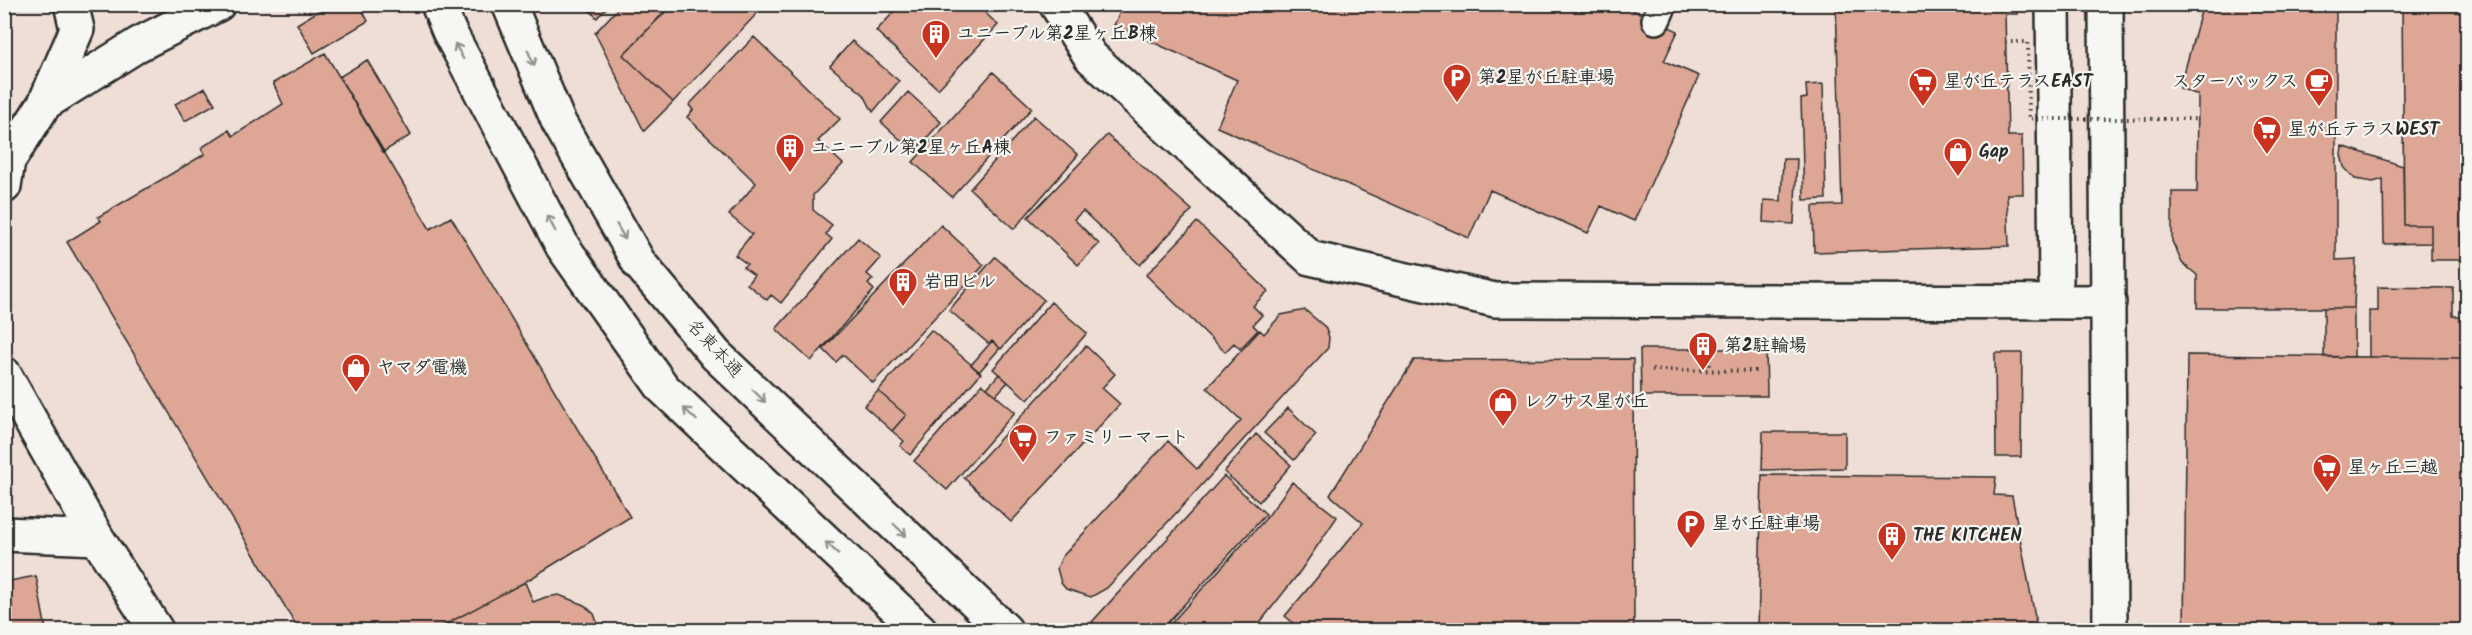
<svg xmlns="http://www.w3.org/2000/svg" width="2472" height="635" font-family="Kalam,'Klee One',sans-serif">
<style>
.building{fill:#dda695;stroke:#2b2b2b;stroke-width:1.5}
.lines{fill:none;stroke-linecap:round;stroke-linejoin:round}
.service-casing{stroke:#2b2b2b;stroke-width:32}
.pedestrian-casing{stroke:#2b2b2b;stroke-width:38}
.minor-casing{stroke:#2b2b2b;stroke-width:38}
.tertiary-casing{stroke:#2b2b2b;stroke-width:38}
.secondary-casing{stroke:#2b2b2b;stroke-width:38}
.path{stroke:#2b2b2b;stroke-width:4;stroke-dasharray:1.5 4.5;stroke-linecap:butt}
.service{stroke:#f6f6f2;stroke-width:27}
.pedestrian{stroke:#f6f6f2;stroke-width:33}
.minor{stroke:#f6f6f2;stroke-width:33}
.tertiary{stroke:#f6f6f2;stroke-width:33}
.secondary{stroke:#f6f6f2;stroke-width:33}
.path-bridge{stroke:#2b2b2b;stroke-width:4;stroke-dasharray:1.5 4.5;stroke-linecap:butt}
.oneway{stroke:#90908e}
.labels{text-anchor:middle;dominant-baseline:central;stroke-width:4.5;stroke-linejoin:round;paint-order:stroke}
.poi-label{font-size:18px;font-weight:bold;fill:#2b2b2b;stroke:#f6f6f2;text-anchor:start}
.street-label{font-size:18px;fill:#2b2b2b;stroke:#f6f6f2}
</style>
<rect width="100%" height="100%" fill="#eeded6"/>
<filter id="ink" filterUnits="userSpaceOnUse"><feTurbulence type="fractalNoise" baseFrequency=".0167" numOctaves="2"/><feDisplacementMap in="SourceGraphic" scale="12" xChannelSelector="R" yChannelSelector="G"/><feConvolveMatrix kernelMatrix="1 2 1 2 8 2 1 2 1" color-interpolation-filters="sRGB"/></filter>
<g filter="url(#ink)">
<path class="building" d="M330,4H359L368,21L314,53L297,24Z
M584,4H610L597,18Z
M622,4L672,5L623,55L673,102L644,131L595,33Z
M766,4L673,102L623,55L672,4Z
M884,4H976L998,25L938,89L876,31L893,13Z
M1124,4H1620L1678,31L1664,61L1699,76L1634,221L1601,206L1588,233L1490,190L1469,238L1217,127L1237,80L1114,25Z
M1836,4H2017V14H2005L2008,136H2022L2023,194H2007L2009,246L1814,252L1813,206L1842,205Z
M2203,4H2336V260L2356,259L2354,308H2197V275L2182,263L2172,241V192H2197L2198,95L2180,88Z
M2402,4H2468V260H2431V225H2404Z
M754,37L840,119L818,141L843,164L813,195V210L832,225L826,234L832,239L781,303L771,295L767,300L747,284L754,275L743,267L747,264L735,255L752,234L729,215L756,183L687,117L693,110L689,105Z
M852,41L899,81L873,112L864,95L830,66Z
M325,53L430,229L451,217L630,517L525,582L435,630H299L67,242L101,221L98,217L205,154L201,148L229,130L233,136L283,104L273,83Z
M367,60L411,135L383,152L339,77Z
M993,72L1032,108L952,197L913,162Z
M1823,84L1826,199L1804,200L1801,99L1807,98L1806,85Z
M205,88L215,104L185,121L175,104Z
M908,92L941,122L914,152L881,122Z
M1034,116L1078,155L1014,229L970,189Z
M1107,135L1192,210L1140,265L1083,211L1074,219L1099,244L1078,265L1028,217Z
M2342,146L2403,166L2404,225H2431V243L2384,244L2383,179L2373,182L2355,179L2344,167L2341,155Z
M1783,159H1797L1794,224L1763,222L1764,200L1781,201Z
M1197,222L1268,291L1253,306L1262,315L1253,325L1258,330L1240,349L1234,343L1225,352L1146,275Z
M941,225L984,265L873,383L843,355L836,362L823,349Z
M858,238L881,258L867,274L873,279L868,284L874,290L811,361L776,329Z
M995,257L1044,300L1001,349L992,341L989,344L949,310Z
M2378,287L2453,288V316H2468V358L2369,357V311H2378Z
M1051,302L1087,333L1028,400L993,369Z
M2324,308H2354V357H2324Z
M1305,310L1325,327L1329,337L1328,348L1107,588L1091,597L1066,589L1061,583L1057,568L1062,557L1168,441L1197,469L1241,420L1207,388L1260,330L1264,334L1281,315Z
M931,330L981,373L910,455L900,446L904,441L892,431L906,415L878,391Z
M992,341L1000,348L979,372L971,365Z
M1086,346L1115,374L1102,388L1120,404L1011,522L964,478Z
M1640,349H1766L1767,396H1641Z
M1995,353H2022L2021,457H1996Z
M2187,355L2468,358V630H2184Z
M1633,359L1634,630H1302L1285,616L1363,523L1330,495L1414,360Z
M999,374L1008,382L996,395L987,388Z
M982,384L1015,412L947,490L914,461Z
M878,391L906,415L892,431L864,406Z
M1288,408L1316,435L1294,460L1264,433Z
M1763,432H1845V468L1762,470Z
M1256,434L1291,465L1259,502L1224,472Z
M1762,475L1996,477L1994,495L2012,496L2037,627L2006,630H1758Z
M1224,476L1266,514L1161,630H1102L1092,622Z
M1292,482L1337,517L1299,573L1254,630H1165L1268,516Z
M36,576L46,630H4V582Z
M525,582L533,602L546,597L559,595L584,605L594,614L600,630H435Z"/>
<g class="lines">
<g class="service-casing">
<path id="service" d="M1656,20L1663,4"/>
</g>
<g class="pedestrian-casing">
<path id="pedestrian" d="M2053,4L2056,281"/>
</g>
<g class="minor-casing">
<path id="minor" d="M1056,4L1091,57L1310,258L1495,300L2109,302
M45,103L77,29L71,4
M4,186L8,161L45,103L139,44L218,4
M4,374L97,538L156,630
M4,534L97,538"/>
</g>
<g class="tertiary-casing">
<path id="tertiary" d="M2106,4L2110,630"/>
</g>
<g class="secondary-casing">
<path id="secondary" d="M438,4L449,31L563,247L663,388L920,630
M509,4L558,121L639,263L716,355L1005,630"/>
</g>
<path class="path" d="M1709,340L1710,370
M1652,370L1760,371"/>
<use href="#service" class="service"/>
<use href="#pedestrian" class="pedestrian"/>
<use href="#minor" class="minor"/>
<use href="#tertiary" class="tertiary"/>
<use href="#secondary" class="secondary"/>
<path class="path-bridge" d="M2005,42H2028L2029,119H2198"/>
</g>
<defs><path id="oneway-shaft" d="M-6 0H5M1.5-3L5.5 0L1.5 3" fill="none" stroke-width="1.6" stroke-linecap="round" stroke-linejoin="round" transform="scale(1.5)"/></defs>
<g class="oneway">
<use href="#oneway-shaft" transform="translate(459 51) rotate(-118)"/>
<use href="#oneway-shaft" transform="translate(531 58) rotate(67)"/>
<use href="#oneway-shaft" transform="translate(551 223) rotate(-118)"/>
<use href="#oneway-shaft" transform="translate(621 232) rotate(60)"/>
<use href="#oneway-shaft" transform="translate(759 396) rotate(44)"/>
<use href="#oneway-shaft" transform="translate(690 414) rotate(-137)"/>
<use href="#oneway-shaft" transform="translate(900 530) rotate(44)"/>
<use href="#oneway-shaft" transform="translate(832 548) rotate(-137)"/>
</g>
</g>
<defs>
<g id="building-pin" transform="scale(1.5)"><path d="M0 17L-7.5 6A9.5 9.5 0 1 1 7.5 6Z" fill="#c8321e" stroke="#f6f6f2"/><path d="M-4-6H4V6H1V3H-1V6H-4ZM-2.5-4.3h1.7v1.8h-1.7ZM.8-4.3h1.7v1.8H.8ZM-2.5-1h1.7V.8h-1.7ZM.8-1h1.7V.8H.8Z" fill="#fff"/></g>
<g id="parking-pin" transform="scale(1.5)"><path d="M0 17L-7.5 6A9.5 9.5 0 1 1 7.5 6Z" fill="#c8321e" stroke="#f6f6f2"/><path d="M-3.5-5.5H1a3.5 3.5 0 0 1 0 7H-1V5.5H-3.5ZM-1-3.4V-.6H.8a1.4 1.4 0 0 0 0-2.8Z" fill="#fff"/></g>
<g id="supermarket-pin" transform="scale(1.5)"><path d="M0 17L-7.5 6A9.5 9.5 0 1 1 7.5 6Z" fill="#c8321e" stroke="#f6f6f2"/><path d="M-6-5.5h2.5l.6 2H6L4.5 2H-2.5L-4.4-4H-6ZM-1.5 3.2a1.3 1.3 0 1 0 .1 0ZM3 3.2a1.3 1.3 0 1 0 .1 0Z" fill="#fff"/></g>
<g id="cafe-pin" transform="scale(1.5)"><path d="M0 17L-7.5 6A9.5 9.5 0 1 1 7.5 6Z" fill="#c8321e" stroke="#f6f6f2"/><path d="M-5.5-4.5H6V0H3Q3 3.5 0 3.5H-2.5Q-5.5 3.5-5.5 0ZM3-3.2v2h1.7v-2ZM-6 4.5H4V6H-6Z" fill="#fff"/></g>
<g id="shop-pin" transform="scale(1.5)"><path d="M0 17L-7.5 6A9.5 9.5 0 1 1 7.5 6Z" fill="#c8321e" stroke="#f6f6f2"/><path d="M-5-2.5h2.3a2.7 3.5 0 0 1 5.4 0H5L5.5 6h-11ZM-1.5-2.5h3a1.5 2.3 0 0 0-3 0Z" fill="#fff"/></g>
</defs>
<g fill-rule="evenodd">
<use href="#building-pin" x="936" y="34"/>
<use href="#parking-pin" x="1457" y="78"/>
<use href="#supermarket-pin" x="1923" y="82"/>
<use href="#cafe-pin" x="2319" y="82"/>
<use href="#supermarket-pin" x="2267" y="130"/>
<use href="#building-pin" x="790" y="148"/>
<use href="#shop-pin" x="1958" y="152"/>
<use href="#building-pin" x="903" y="282"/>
<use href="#building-pin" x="1703" y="346"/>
<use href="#shop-pin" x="356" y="368"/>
<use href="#shop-pin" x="1503" y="402"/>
<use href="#supermarket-pin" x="1023" y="438"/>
<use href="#supermarket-pin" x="2327" y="468"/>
<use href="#parking-pin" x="1691" y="524"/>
<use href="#building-pin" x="1892" y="536"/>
</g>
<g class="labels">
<g class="poi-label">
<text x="957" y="34">ユニーブル第2星ヶ丘B棟</text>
<text x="1478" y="78">第2星が丘駐車場</text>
<text x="1944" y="82">星が丘テラスEAST</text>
<text x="2298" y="82" text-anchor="end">スターバックス</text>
<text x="2288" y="130">星が丘テラスWEST</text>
<text x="811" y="148">ユニーブル第2星ヶ丘A棟</text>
<text x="1979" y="152">Gap</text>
<text x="924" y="282">岩田ビル</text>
<text x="1724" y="346">第2駐輪場</text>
<text x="377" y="368">ヤマダ電機</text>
<text x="1524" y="402">レクサス星が丘</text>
<text x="1044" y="438">ファミリーマート</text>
<text x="2348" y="468">星ヶ丘三越</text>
<text x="1712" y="524">星が丘駐車場</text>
<text x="1913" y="536">THE KITCHEN</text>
</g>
<g class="street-label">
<text transform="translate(714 349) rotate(47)">名東本通</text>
</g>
</g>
<rect width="2472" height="635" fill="none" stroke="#f6f6f2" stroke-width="24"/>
<rect x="12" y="12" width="2448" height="611" fill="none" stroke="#2b2b2b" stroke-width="2" filter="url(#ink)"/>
</svg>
